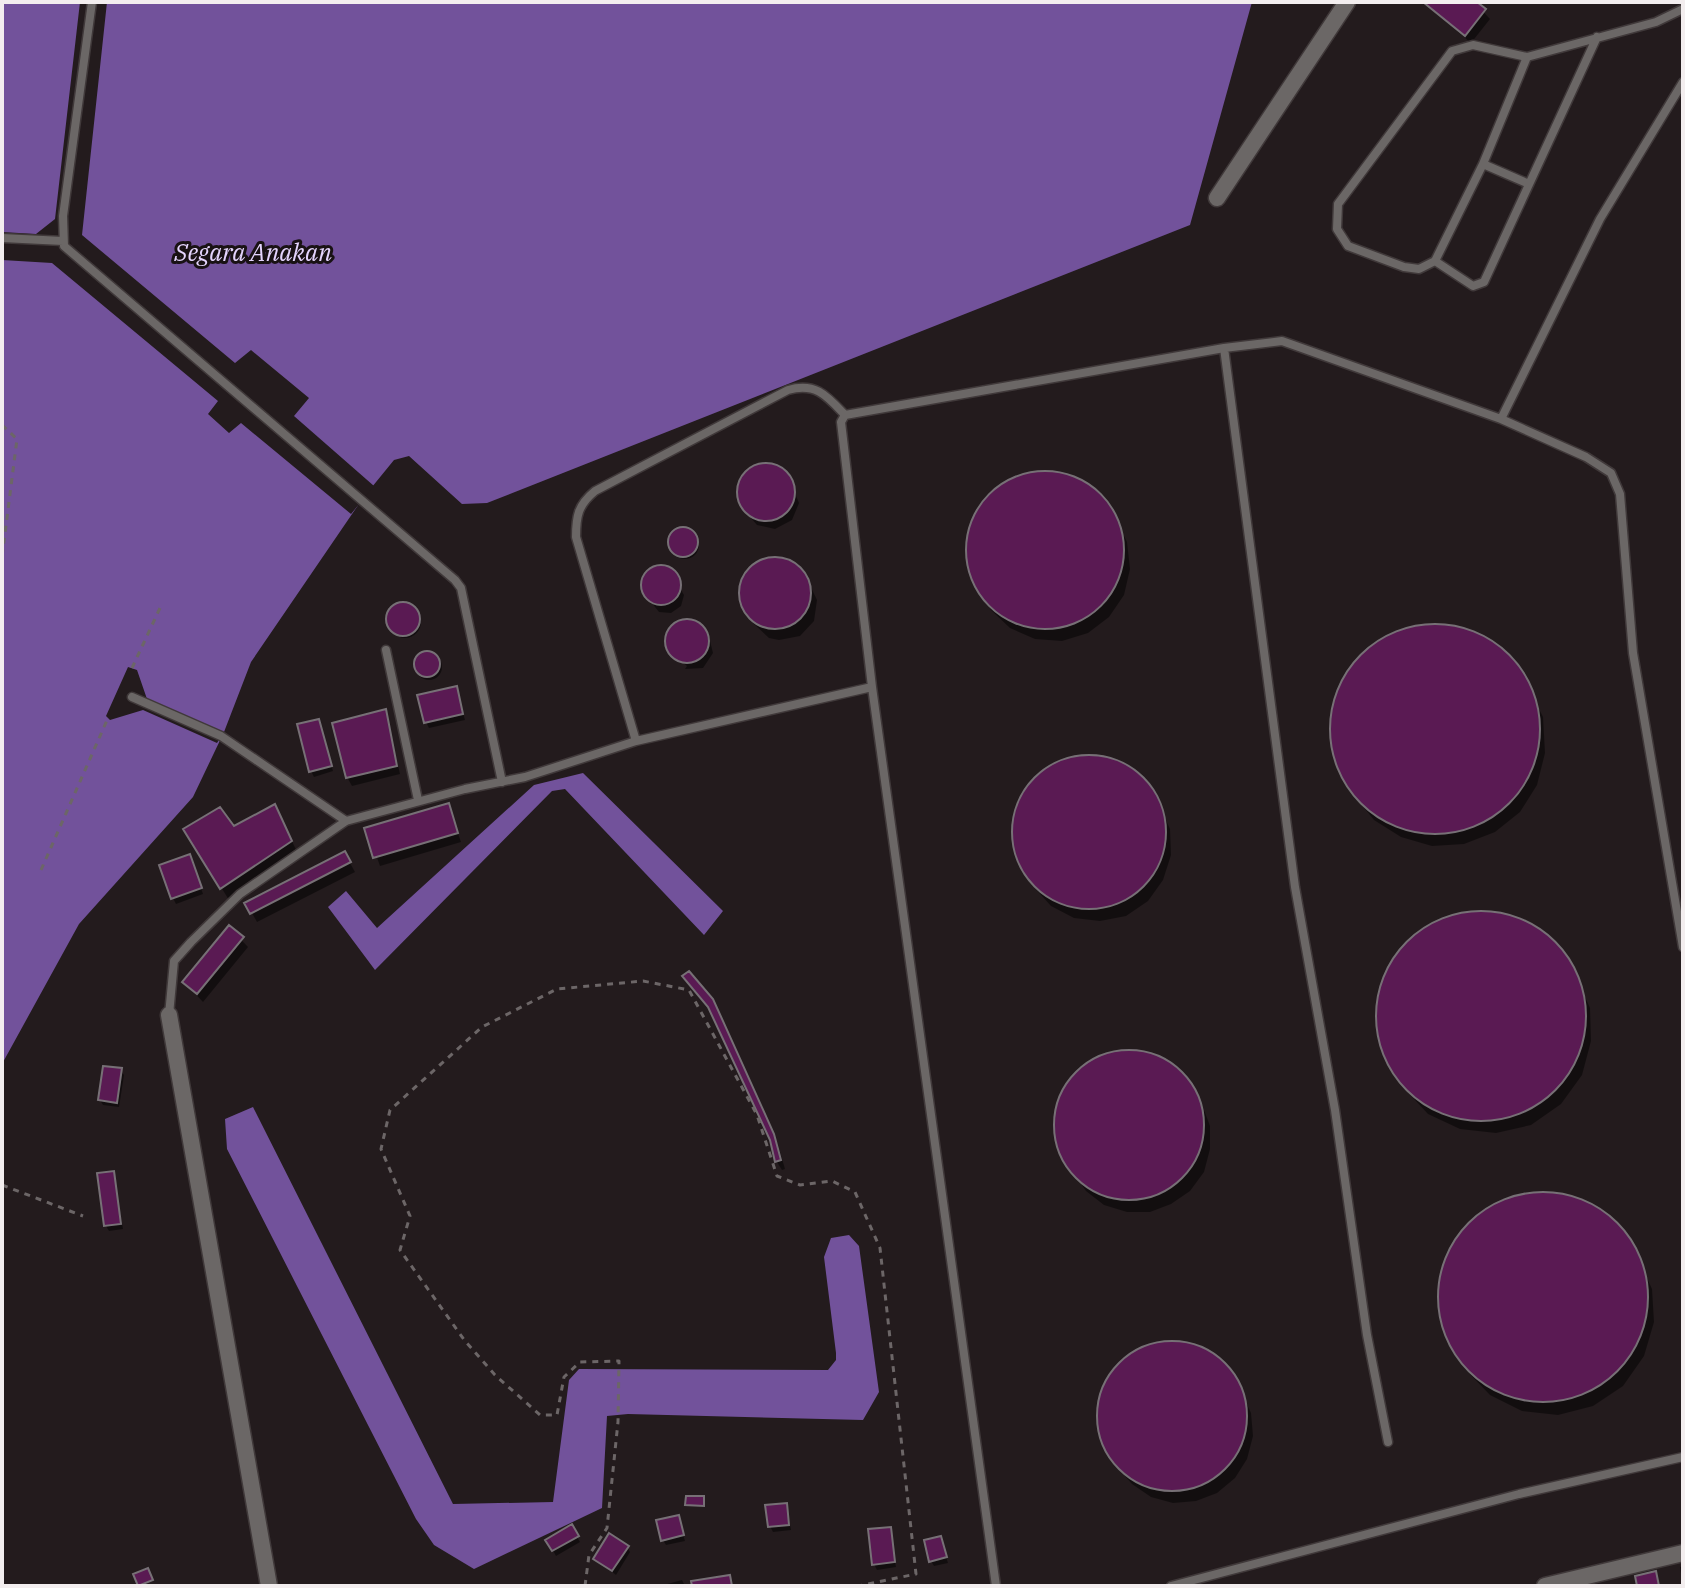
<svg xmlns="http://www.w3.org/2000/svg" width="1685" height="1588" font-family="'IBM Plex Serif',serif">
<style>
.water{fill:#72529b}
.pier{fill:#231b1d}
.shadow{fill:#0007}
.building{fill:#5a1a53;stroke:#777076;stroke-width:2}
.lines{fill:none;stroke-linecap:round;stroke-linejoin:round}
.lane-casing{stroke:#40393a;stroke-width:11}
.street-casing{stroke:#40393a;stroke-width:19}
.path{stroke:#6c6667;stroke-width:3;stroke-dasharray:6 6;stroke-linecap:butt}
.lane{stroke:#6b6766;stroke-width:8}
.street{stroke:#6b6766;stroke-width:16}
.labels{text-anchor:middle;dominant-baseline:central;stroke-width:6;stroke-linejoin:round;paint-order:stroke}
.water-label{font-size:24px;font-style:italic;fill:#e5d5fe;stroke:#191214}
</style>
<rect width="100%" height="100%" fill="#231b1d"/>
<path class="water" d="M2,2H1252L1190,225L487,503L462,504L409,456L394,460L363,498L251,662L224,732L193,797L79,924L2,1064Z
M583,773L723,911L704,935L565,789L552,791L375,970L328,907L346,891L377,928L534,785Z
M253,1107L453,1504L553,1502L569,1380L579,1369L828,1370L836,1360V1353L824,1257L831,1238L849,1235L859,1246L879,1392L863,1420L628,1414L607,1416L602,1508L474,1569L434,1545L416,1519L227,1149L225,1119Z"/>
<path class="pier" d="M80,2H107L82,235L235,363L251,350L309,398L294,416L374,486L351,514L241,423L229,433L208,414L218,401L52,263L2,260V232L36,234L55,219Z
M128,667L137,670L147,699L224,732L217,743L143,710L110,720L106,716Z"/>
<path class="shadow" d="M1423,2H1474L1490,19L1471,43Z
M766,465L788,476L799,503L792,520L775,529L757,525L751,518L739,491L744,476Z
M1047,472L1071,477L1092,488L1109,506L1127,542L1130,569L1124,595L1109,617L1088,633L1062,641L1035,639L1010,628L991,610L971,572L968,548L972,524L984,503L1001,486L1023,476Z
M671 545a14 14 0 1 1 28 0a14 14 0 1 1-28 0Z
M786,560L805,575L817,600L814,621L800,636L779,640L769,638L753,623L742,600L746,576L763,561Z
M657,568L668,569L684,595L681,606L671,613L659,612L644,593L643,580Z
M389 622a16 16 0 1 1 32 0a16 16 0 1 1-32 0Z
M689,621L705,631L710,641L713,653L703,668L685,669L687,666L670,651L667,638L678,623Z
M1427,625L1463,629L1495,645L1520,671L1543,717L1545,753L1537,785L1520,812L1495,832L1464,844L1432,846L1401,837L1374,820L1353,794L1334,751L1332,718L1342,683L1363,654L1392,634Z
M416 667a13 13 0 1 1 26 0a13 13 0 1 1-26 0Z
M456,688L465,720L429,728L426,722Z
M385,712L400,774L352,786L347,777Z
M318,721L333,771L314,777L311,771Z
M1095,756L1118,762L1138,775L1154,794L1170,829L1171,855L1163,880L1148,901L1126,916L1100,921L1074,918L1051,906L1033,886L1015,848L1014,825L1019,802L1032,782L1050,767L1072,758Z
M448,805L461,842L380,866L367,829Z
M281,818L298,854L229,900L193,842Z
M345,854L355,872L257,922L247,904Z
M192,862L203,894L176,904L173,898Z
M1491,913L1523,921L1550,939L1570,964L1590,1008L1591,1041L1582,1075L1561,1104L1531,1125L1496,1133L1460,1129L1428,1114L1403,1087L1381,1041L1378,1005L1386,974L1404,946L1429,926L1459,914Z
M229,927L248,947L203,1002L184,982Z
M684,977L717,1010L778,1145L785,1169L782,1170L777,1162L772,1139L713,1014Z
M1130,1050L1155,1055L1177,1068L1201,1102L1210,1126V1149L1204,1172L1190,1191L1171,1204L1150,1212H1127L1104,1205L1086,1191L1064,1159L1056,1137L1057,1111L1066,1087L1082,1067L1105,1055Z
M120,1070L124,1075L119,1107L103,1105L100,1100Z
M113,1173L123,1229L109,1231L106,1226Z
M1553,1194L1585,1202L1612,1220L1632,1245L1652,1289L1654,1322L1644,1356L1623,1386L1593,1406L1558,1415L1522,1411L1490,1395L1465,1369L1443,1322L1440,1286L1448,1255L1466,1228L1491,1207L1521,1195Z
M1169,1342L1194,1346L1216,1357L1234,1376L1251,1413L1253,1436L1247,1459L1235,1478L1217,1493L1196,1501L1173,1503L1151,1497L1132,1484L1117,1467L1101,1432L1100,1406L1107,1382L1123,1361L1144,1348Z
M786,1505L791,1530L773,1532L770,1526Z
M678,1517L685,1541L666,1545L663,1540Z
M571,1527L580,1542L556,1556L548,1541Z
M889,1529L896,1567L877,1570L874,1564Z
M940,1538L948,1563L934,1566L931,1561Z
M627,1547L630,1552L616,1575L596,1559Z
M1683,1566V1585L1680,1567Z
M682,1580L685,1586H660Z"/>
<path class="building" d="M1423,2H1477L1486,9L1465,36Z
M737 492a29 29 0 1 1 58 0a29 29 0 1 1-58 0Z
M966 550a79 79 0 1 1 158 0a79 79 0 1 1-158 0Z
M668 542a15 15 0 1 1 30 0a15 15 0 1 1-30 0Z
M739 593a36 36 0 1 1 72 0a36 36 0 1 1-72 0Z
M641 585a20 20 0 1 1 40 0a20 20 0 1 1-40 0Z
M386 619a17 17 0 1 1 34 0a17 17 0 1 1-34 0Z
M665 641a22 22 0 1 1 44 0a22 22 0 1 1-44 0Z
M1330 729a105 105 0 1 1 210 0a105 105 0 1 1-210 0Z
M414 664a13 13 0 1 1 26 0a13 13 0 1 1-26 0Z
M457,686L463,714L424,723L417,695Z
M386,709L397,766L346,778L332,723Z
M319,719L332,766L309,772L297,724Z
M1012 832a77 77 0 1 1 154 0a77 77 0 1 1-154 0Z
M449,803L458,833L373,858L364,828Z
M275,804L292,841L220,889L183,829L220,807L234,826Z
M345,851L351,862L250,914L244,903Z
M190,854L202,888L171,899L159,865Z
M1376 1016a105 105 0 1 1 210 0a105 105 0 1 1-210 0Z
M229,925L244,937L197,994L182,982Z
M689,971L713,999L774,1134L781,1160L775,1162L770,1140L708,1007L682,976Z
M1054 1125a75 75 0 1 1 150 0a75 75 0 1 1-150 0Z
M103,1066L122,1068L117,1103L98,1100Z
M114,1171L121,1224L104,1226L97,1173Z
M1438 1297a105 105 0 1 1 210 0a105 105 0 1 1-210 0Z
M1097 1416a75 75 0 1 1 150 0a75 75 0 1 1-150 0Z
M686,1496H704V1506L685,1505Z
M787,1503L789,1525L768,1527L765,1505Z
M679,1515L684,1535L661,1541L656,1520Z
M572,1524L579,1536L552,1551L545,1540Z
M891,1527L895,1562L872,1565L868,1529Z
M609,1533L629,1546L612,1571L593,1559Z
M941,1536L947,1557L929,1562L924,1540Z
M148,1568L153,1580L138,1586L133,1574Z
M1656,1571L1659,1586H1637L1635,1576Z
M730,1575L732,1586H692L691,1581Z"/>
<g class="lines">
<g class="lane-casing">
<path id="lane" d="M92,2L63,216L64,246L455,580L461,588L502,782
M1527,57L1473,45L1452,51L1338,204L1337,229L1348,246L1404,267L1419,269L1435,261L1483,164L1527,57L1656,22L1683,9
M1483,164L1529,184
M2,238L63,241
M1435,261L1473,286L1484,282L1597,37
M1224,348L1295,887L1335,1110L1367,1335L1388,1442
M1501,419L1600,219L1683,82
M386,650L418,800
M132,697L221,736L346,821
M636,741L576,537C576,516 578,505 595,491L788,390C816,382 827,396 845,415
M169,1015L174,961L191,942L240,894L346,821L465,789L525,777L636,741L872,687
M996,1586L872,687L841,422L845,415L1224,348L1282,341L1501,419L1586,457L1611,473L1620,494L1633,653L1683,947
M1171,1586L1519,1494L1683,1457"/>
</g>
<g class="street-casing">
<path id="street" d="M1217,198L1347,2
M169,1015L269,1586
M1545,1586L1683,1553"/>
</g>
<path class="path" d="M2,425L17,439L2,557
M132,668L160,608
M41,870L108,718
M2,1185L83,1216
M585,1586L589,1555L607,1528L618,1422L619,1361L580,1362L564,1377L557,1415H540L495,1375L465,1341L400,1250L410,1216L381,1149L390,1110L482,1027L557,989L643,981L689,990L757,1115L777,1176L800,1185L832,1181L855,1192L880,1248L916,1574L858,1586"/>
<use href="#lane" class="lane"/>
<use href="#street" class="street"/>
</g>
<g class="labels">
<g class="water-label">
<text x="253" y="252">Segara Anakan</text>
</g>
</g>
<rect width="1685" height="1588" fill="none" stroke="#f3eeef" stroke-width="8"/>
</svg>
